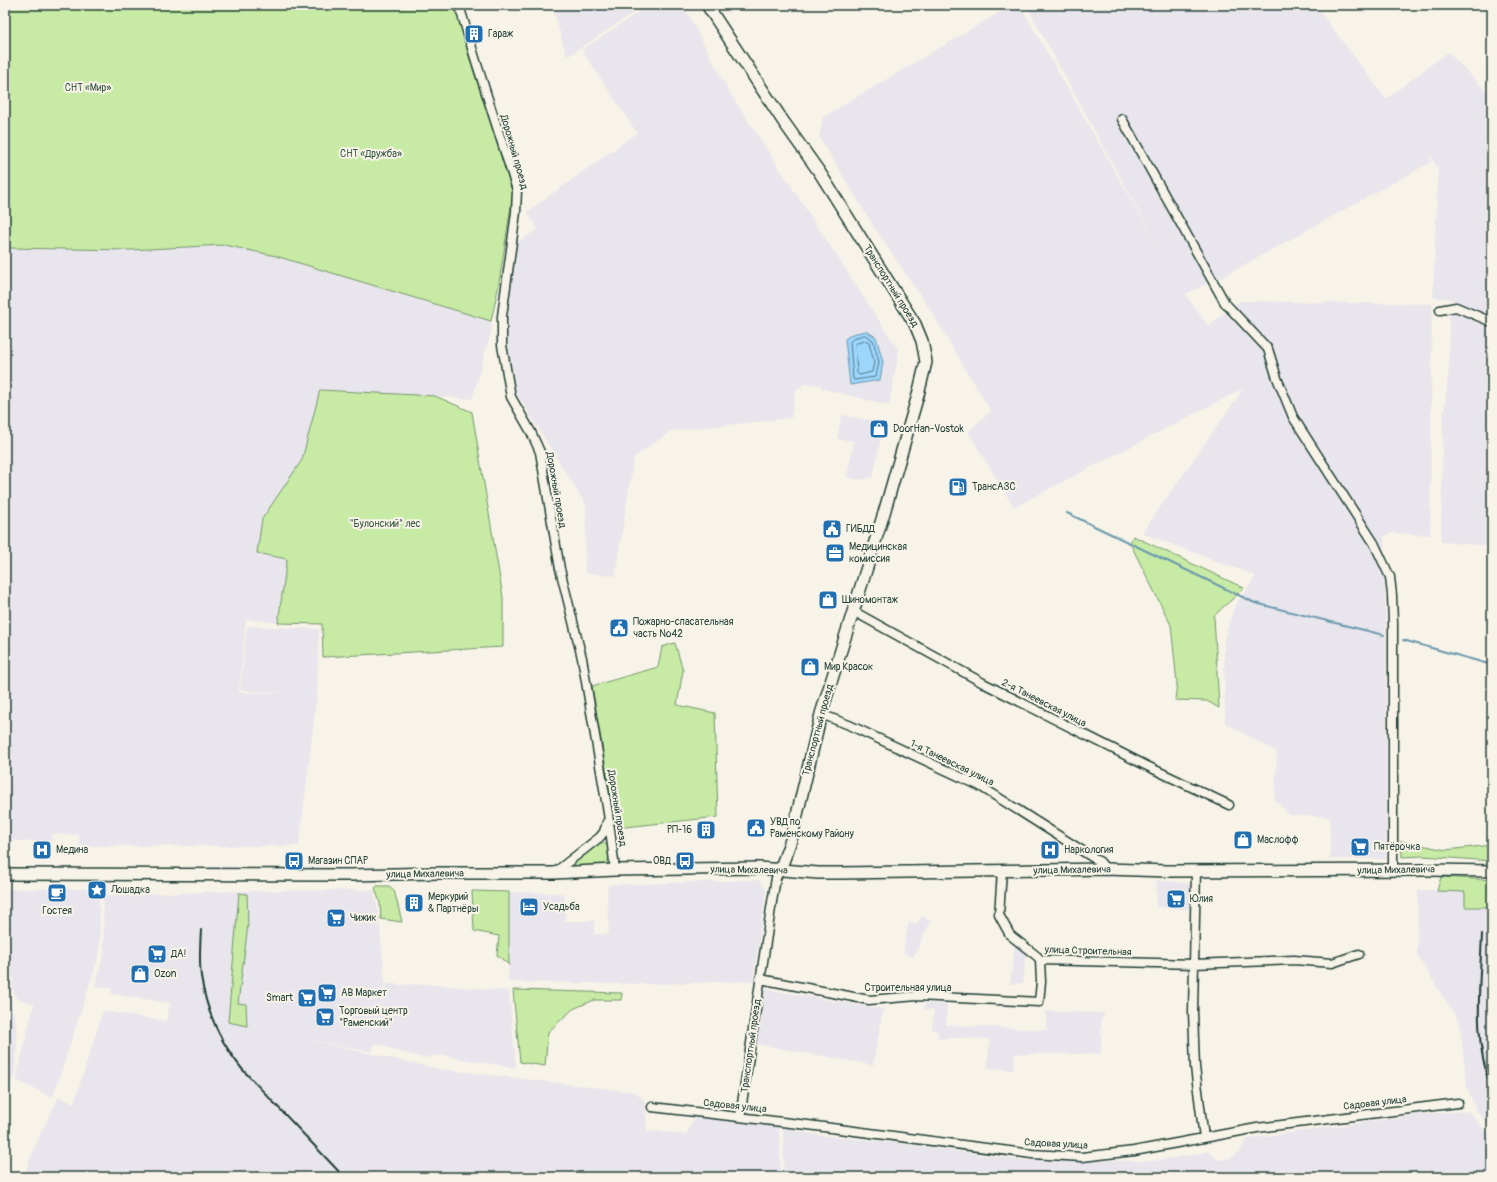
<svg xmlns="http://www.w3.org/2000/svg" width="1497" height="1182" font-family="Pangolin,sans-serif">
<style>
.built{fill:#e8e5ec}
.green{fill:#c7eba4;stroke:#73946c}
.water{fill:#9dd6fd;stroke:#6b99ad}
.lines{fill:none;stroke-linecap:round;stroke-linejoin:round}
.shore{stroke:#517a84;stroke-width:1}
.stream{stroke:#6b99ad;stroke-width:2}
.street-casing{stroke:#1f3d34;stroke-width:11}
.secondary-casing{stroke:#1f3d34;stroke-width:14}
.street{stroke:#f7f3e8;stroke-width:8}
.secondary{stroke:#f7f3e8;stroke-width:11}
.rail{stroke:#1f3d34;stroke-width:2}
.labels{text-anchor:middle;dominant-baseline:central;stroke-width:4;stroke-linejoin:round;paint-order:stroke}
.poi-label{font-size:10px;fill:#1f3d34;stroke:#f7f3e8;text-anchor:start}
.park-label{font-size:10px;fill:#385745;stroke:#f7f3e8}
.street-label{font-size:10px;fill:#1f3d34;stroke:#f7f3e8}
</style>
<rect width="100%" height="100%" fill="#f7f3e8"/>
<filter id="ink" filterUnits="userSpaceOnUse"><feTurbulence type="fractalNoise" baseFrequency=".025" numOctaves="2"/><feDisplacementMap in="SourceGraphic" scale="8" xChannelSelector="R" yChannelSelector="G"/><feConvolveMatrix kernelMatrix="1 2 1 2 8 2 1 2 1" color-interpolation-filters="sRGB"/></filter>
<g filter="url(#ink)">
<path class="built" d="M552,5H645L567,57Z
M649,5H683L728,90L899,351L889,405L823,389L821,385L804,384L796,390L791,418L671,431L634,457L615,576L585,573L586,505L513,388L504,319L517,240H522L538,229L527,212L637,133L582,50Z
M1012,5H1020L1161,252L1026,5H1315L1386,99L1448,52L1487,92L1492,94V318L1450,299L1433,297L1438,169L1430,155L1431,162L1222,277L1185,294L1208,326L1240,301L1432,304L1430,535L1391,533L1384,536L1386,651V859H1330V817L1290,815L1275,800L1277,752L1225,723L1224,640L1234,608L1256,576L1142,533L1244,388L1014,507L968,432L991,411L971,379L931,311L876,230L819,137L823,117Z
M224,245L276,256L491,321L492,329L472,399L435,396L320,390L302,460L262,519L258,553L287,559L278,623L246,619L239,692L287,693L240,690L247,626L319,629L317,694L299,846H79V835L52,834L51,841H5V248L130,250Z
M1449,313H1458L1492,328V546L1441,542L1443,421L1449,367Z
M842,415L884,423L873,477L863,480L847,477L854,441L837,439Z
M759,880L766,890L753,981L649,984L508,982L509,892L560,893L564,894L565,921H594V934H609L607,894L608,885Z
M1157,880L1192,884L1189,909L1156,907Z
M5,889H88L99,894L100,952L54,1094L51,1097L16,1080L34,1004L16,998L12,989L14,977L10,978L5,962Z
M374,890L379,915L385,982L378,1020L387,983L399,985L424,984L509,991L516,1068L445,1056L435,1055L426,1058L396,1051L386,1046L374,1043L372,1052L301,1038L439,1069L635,1092L645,1101L647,1132L660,1131L686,1135L695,1117L779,1126L781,1177H23L43,1128L59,1097L74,1103L103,1011L166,1021L170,1003L112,994L111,988H102L95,986L104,953L103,895L244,891Z
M1418,890H1466L1492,905V1128L1476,1110L1467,1086L1460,1024L1417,954Z
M922,916L931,921L913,957L903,952L909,922L916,925Z
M1015,944L1026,951L1023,983L1010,984Z
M5,983L16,1024L17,1046L14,1074L5,1100Z
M765,989L883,1009L873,1065L756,1044Z
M925,1003L947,1004L946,1025L1047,1030L1046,1011L1105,1013L1101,1020V1054H1015L1013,1070L987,1068L990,1039L952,1038L938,1039V1031L932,1030L934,1010L924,1009Z
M1468,1111L1492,1138V1177H784L783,1127L817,1135L889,1142L1020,1160L1153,1161L1209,1152L1218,1160L1231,1158L1240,1151L1247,1139L1422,1114Z"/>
<path class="green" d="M5,5H455L470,60L513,193L498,289L491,321L276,256L224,245L130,250L5,248Z
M320,390L435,396L472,412L503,597V647L323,657L322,624L278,623L287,559L257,553L262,519L302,460Z
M1133,536L1244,588C1235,598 1224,605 1214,616L1219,708L1207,701L1175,700L1177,683L1171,625L1130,543Z
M675,643L683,671L677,705L715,713L718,817L616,828L592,686L658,667L662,647Z
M1401,841L1446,850L1492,845V861L1423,856L1402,857Z
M598,843H605C610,848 610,860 606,865L576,866L573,863Z
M1441,877L1492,880V907H1465V892L1437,891Z
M377,886H389L394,890L402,922L381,919L380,903L375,888Z
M472,891L509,892V965L497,955L499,936L474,931Z
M239,893L247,894L248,925L238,1003L246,1004L247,1026L228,1022Z
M513,990L622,993L621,1000H594L573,1009L548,1032L545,1066L520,1062Z"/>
<path class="water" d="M866,331L876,337L883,362L880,380L850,385L845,339L852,334Z"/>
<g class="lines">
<path class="shore" d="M865,335L873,340L879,362L876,376L875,377L854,380L853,379L850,342L854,338Z
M865,341L869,343L874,362L872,372L859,375L857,373L855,344Z"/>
<path class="stream" d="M1067,513L1255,603L1384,635
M1403,640L1492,665"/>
<g class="street-casing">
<path id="street" d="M459,5L475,58L517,190L516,212L502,316V345L511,397L531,432L540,452L560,569L582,658L608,813L615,870
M1122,119L1225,303L1268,349L1277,378L1293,417L1374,543L1390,577L1392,595L1393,624V871
M1440,310L1456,307L1492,322
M853,611L985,684L1145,765L1229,805
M821,714L849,725L980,786L1100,862L1106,869
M1196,870L1193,1011L1195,1067L1204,1138
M1002,871L999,915L1010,935L1038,957L1040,960L1194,964L1294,960L1332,963L1359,954
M554,873L600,837L604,832L607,822
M760,979L869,1000L917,996L1039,1002L1041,982L1040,960
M652,1107L808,1125L1032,1154L1082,1157L1134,1151L1257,1128L1458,1103
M740,1117L771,908L776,878L780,870"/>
</g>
<g class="secondary-casing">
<path id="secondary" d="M707,5L783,121L820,173L915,324L922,341L926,362L918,395L884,513L821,714L791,840L780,870
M5,874L350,875L439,873H554L615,870L759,868L818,873H841L1106,869L1167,871L1429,870L1492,871"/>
</g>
<use href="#street" class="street"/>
<use href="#secondary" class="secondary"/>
<path class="rail" d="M201,930C200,945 199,961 201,976C206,1010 220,1042 242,1069L344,1177
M1482,934C1480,985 1472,1041 1492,1089"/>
</g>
</g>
<defs>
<g id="building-square" transform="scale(1)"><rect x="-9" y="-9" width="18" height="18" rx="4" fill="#1f6fb2" stroke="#f7f3e8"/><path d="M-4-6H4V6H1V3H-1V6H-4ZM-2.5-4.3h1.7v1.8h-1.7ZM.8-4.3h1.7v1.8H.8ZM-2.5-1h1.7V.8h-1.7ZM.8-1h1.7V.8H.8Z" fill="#fff"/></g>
<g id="shop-square" transform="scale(1)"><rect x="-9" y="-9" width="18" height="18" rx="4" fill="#1f6fb2" stroke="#f7f3e8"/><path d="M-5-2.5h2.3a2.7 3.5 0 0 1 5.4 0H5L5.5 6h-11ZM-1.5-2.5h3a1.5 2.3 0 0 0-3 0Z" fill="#fff"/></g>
<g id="fuel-square" transform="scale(1)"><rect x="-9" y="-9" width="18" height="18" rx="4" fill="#1f6fb2" stroke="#f7f3e8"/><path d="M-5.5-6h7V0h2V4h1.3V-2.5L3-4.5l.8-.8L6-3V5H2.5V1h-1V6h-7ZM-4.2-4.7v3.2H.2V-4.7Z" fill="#fff"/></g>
<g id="civic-square" transform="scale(1)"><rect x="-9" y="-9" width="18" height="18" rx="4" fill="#1f6fb2" stroke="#f7f3e8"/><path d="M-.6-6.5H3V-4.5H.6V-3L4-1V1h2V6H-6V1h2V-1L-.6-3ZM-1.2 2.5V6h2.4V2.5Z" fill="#fff"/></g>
<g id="office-square" transform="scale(1)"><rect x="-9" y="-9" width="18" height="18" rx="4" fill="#1f6fb2" stroke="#f7f3e8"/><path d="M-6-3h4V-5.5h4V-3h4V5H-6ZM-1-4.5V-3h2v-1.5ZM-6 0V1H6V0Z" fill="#fff"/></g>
<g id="supermarket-square" transform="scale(1)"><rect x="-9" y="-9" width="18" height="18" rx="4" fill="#1f6fb2" stroke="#f7f3e8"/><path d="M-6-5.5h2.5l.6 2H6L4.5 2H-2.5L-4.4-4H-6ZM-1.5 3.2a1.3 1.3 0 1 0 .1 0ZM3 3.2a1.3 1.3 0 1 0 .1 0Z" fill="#fff"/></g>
<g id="hospital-square" transform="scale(1)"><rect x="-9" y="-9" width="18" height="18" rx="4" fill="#1f6fb2" stroke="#f7f3e8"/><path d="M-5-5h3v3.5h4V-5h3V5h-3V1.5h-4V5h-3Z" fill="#fff"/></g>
<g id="bus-square" transform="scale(1)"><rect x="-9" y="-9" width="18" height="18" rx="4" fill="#1f6fb2" stroke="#f7f3e8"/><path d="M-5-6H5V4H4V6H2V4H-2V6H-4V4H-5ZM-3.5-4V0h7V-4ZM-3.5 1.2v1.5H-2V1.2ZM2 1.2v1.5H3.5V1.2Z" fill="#fff"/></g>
<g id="sight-square" transform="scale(1)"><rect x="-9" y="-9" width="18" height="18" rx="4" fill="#1f6fb2" stroke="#f7f3e8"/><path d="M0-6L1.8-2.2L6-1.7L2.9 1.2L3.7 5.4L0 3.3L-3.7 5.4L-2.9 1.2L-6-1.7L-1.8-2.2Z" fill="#fff"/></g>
<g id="cafe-square" transform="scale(1)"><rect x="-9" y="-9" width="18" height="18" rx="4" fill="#1f6fb2" stroke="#f7f3e8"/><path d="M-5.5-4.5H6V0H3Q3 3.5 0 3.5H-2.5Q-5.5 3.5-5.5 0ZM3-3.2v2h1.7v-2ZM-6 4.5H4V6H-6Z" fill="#fff"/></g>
<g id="hotel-square" transform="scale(1)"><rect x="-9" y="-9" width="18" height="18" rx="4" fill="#1f6fb2" stroke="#f7f3e8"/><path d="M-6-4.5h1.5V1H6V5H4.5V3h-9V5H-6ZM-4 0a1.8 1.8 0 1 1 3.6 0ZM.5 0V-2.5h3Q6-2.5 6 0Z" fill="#fff"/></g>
</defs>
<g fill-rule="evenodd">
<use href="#building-square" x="474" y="34"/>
<use href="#shop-square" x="879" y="429"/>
<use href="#fuel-square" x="958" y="487"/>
<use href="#civic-square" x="832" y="529"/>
<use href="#office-square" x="835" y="553"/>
<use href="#shop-square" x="828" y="600"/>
<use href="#civic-square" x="619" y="628"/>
<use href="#shop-square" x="810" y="667"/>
<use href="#civic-square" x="756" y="828"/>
<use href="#building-square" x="706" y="830"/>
<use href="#shop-square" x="1243" y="840"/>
<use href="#supermarket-square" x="1360" y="847"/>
<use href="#hospital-square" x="42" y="850"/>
<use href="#hospital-square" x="1050" y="850"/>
<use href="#bus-square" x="294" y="861"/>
<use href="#bus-square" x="685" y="861"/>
<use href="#sight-square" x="97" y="890"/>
<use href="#cafe-square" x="57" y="893"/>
<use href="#supermarket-square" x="1176" y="899"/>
<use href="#building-square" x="414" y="903"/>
<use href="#hotel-square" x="529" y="907"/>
<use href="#supermarket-square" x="336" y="918"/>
<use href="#supermarket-square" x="157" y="954"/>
<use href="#shop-square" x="140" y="974"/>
<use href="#supermarket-square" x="327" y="993"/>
<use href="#supermarket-square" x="307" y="998"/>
<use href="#supermarket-square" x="325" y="1017"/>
</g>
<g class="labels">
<g class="poi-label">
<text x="488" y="34">Гараж</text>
<text x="893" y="429">DoorHan-Vostok</text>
<text x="972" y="487">ТрансАЗС</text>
<text x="846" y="529">ГИБДД</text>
<text x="849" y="547">Медицинская<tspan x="849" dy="12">комиссия</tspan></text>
<text x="842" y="600">Шиномонтаж</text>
<text x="633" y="622">Пожарно-спасательная<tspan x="633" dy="12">часть №42</tspan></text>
<text x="824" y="667">Мир Красок</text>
<text x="770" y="822">УВД по<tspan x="770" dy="12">Раменскому Району</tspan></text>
<text x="692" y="830" text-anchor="end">РП-16</text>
<text x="1257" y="840">Маслофф</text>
<text x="1374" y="847">Пятёрочка</text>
<text x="56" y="850">Медина</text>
<text x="1064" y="850">Наркология</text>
<text x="308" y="861">Магазин СПАР</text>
<text x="671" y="861" text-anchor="end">ОВД</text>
<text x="111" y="890">Лошадка</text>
<text x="428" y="897">Меркурий<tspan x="428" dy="12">&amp; Партнёры</tspan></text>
<text x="1190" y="899">Юлия</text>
<text x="543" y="907">Усадьба</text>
<text x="57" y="911" text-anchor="middle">Гостея</text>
<text x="350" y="918">Чижик</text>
<text x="171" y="954">ДА!</text>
<text x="154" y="974">Ozon</text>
<text x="341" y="993">АВ Маркет</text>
<text x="293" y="998" text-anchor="end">Smart</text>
<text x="339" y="1011">Торговый центр<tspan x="339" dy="12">"Раменский"</tspan></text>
</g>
<g class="park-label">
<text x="88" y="88">СНТ «Мир»</text>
<text x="371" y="154">СНТ «Дружба»</text>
<text x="385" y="524">"Булонский" лес</text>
</g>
<g class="street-label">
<text transform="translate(514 152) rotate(74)">Дорожный проезд</text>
<text transform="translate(891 286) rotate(58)">Транспортный проезд</text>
<text transform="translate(556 490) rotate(80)">Дорожный проезд</text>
<text transform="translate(1044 703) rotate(27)">2-я Танеевская улица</text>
<text transform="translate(818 730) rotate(-75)">Транспортный проезд</text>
<text transform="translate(952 763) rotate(26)">1-я Танеевская улица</text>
<text transform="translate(617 808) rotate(81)">Дорожный проезд</text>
<text transform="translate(749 870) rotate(1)">улица Михалевича</text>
<text transform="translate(1072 870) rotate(-1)">улица Михалевича</text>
<text transform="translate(1396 870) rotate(-1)">улица Михалевича</text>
<text transform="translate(425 874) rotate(-1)">улица Михалевича</text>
<text transform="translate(1088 951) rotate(2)">улица Строительная</text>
<text x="908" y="988">Строительная улица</text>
<text transform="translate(751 1046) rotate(-82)">Транспортный проезд</text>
<text transform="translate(1375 1103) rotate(-7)">Садовая улица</text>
<text transform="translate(735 1106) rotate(6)">Садовая улица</text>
<text transform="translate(1056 1144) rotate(3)">Садовая улица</text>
</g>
</g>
<rect width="1497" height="1182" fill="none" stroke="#f7f3e8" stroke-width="20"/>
<rect x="10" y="10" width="1477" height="1162" fill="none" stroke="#1f3d34" stroke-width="1.5" filter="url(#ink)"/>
</svg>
